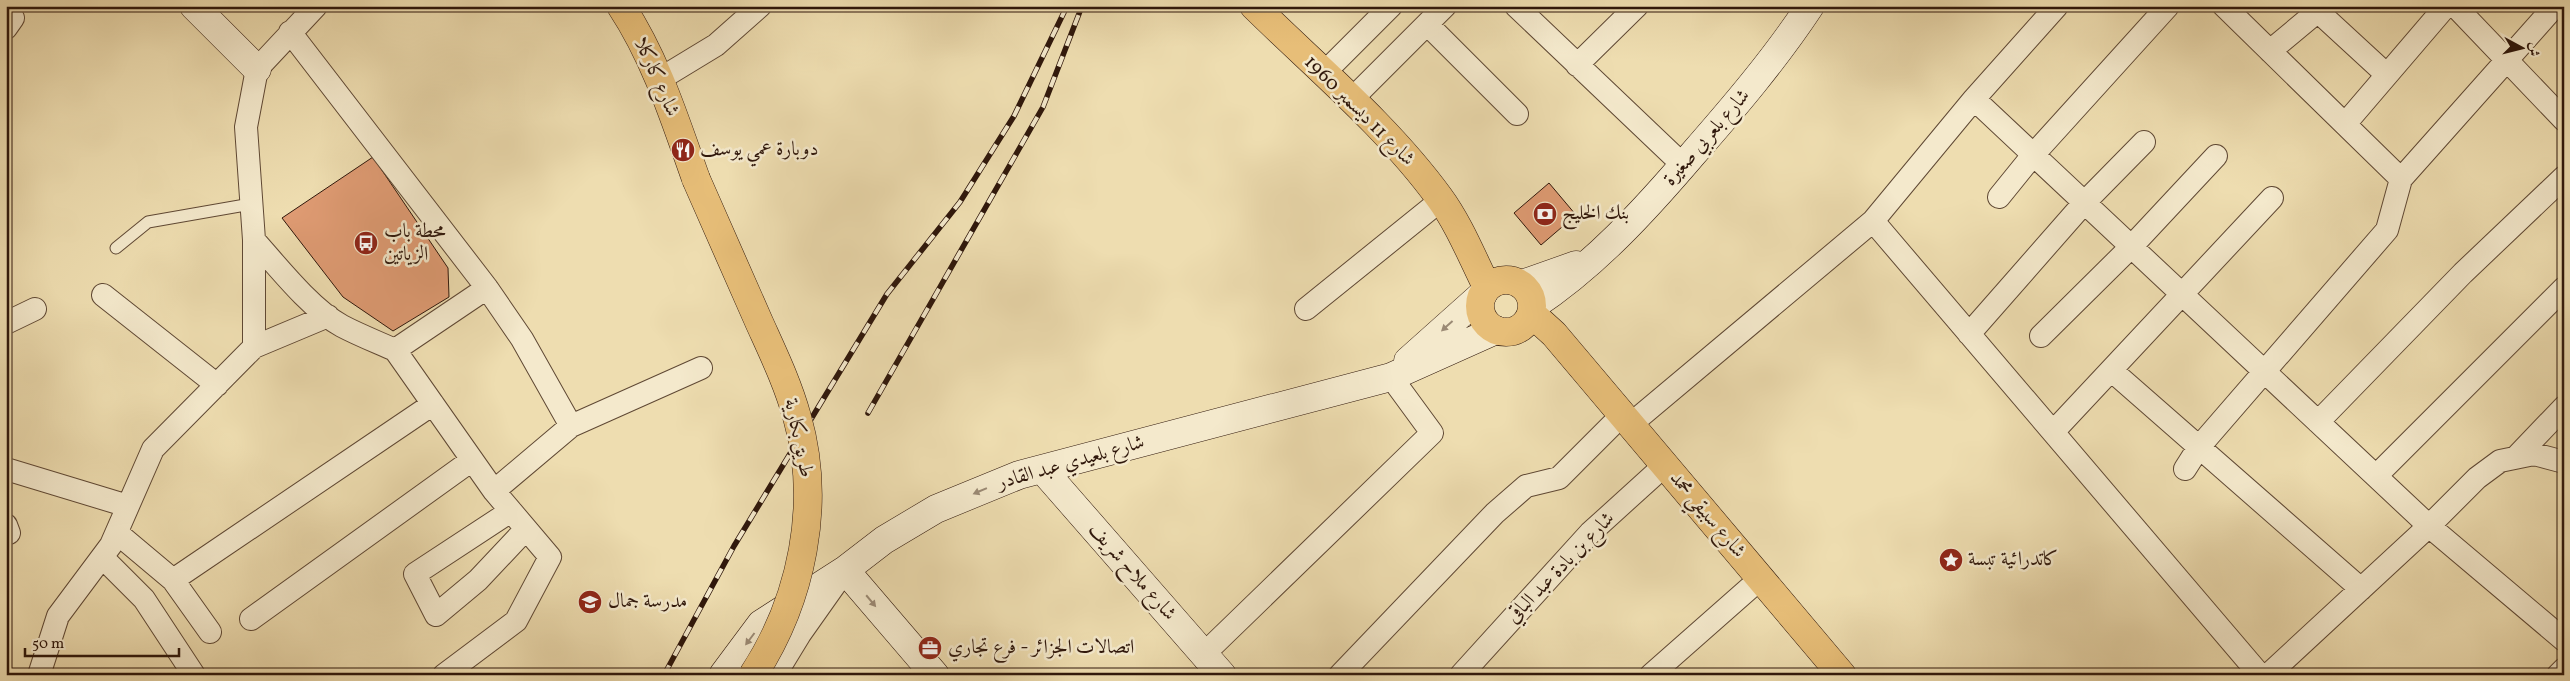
<svg xmlns="http://www.w3.org/2000/svg" width="2570" height="681" font-family="Vollkorn,Amiri,serif">
<style>
.building{fill:#df9b73;stroke:#2f170b}
.lines{fill:none;stroke-linecap:round;stroke-linejoin:round}
.lane-casing{stroke:#5f4834;stroke-width:13}
.street-casing{stroke:#5f4834;stroke-width:24}
.secondary-casing{stroke:#2f170b;stroke-width:29}
.primary-casing{stroke:#2f170b;stroke-width:29}
.lane{stroke:#f4e9cc;stroke-width:11}
.street{stroke:#f4e9cc;stroke-width:22}
.secondary{stroke:#f4e9cc;stroke-width:28}
.primary{stroke:#e7be78;stroke-width:28}
.rail-casing{stroke:#2f170b;stroke-width:5.5}
.rail{stroke:#f4e9cc;stroke-width:4;stroke-dasharray:11;stroke-linecap:butt}
.primary-bridge-casing{stroke:#2f170b;stroke-width:29;stroke-linecap:butt}
.primary-bridge{stroke:#e7be78;stroke-width:28}
.oneway{fill:#9b8a75}
.labels{text-anchor:middle;dominant-baseline:central;stroke-width:5;stroke-linejoin:round;paint-order:stroke}
.street-label{font-size:20px;fill:#2f170b;stroke:#f4e9cc}
.poi-label{font-size:20px;fill:#2f170b;stroke:#f4e9cc;text-anchor:start}
</style>
<rect width="100%" height="100%" fill="#eeddb0"/>
<filter id="stains"><feTurbulence type="fractalNoise" baseFrequency=".004" numOctaves="4"/><feColorMatrix values="0 0 0 0 .2 0 0 0 0 .09 0 0 0 0 .02 0 0 0 .5 -.17"/></filter>
<radialGradient id="worn" r=".72"><stop offset=".6" stop-color="#630" stop-opacity="0"/><stop offset="1" stop-color="#630" stop-opacity=".3"/></radialGradient>
<path class="building" d="M373,157L448,268L449,297L393,331L343,297L282,218Z
M1549,183L1576,215L1541,245L1514,213Z"/>
<g class="lines">
<g class="lane-casing">
<path id="lane" d="M116,248L148,222L251,204"/>
</g>
<g class="street-casing">
<path id="street" d="M1516,6L1683,165
M2224,6L2401,179
M2312,6L2387,75
M2455,6L2564,120
M1427,24L1517,114
M6,28L13,18
M2270,51L2324,6
M1577,65L1637,6
M1323,74L1391,6
M660,79L716,45L760,6
M1974,99L2429,526L2564,640
M1351,100L1445,6
M2345,124L2446,6
M1999,197L2033,155L2168,6
M1873,221L2260,675
M254,240C278,267 311,309 342,326C359,335 377,342 395,350L487,288L290,32
M487,288L522,339L571,426L494,491
M103,295L217,385
M1306,309L1441,200
M6,323L35,309
M1969,334L2084,203L2144,142
M2041,336L2131,247L2216,156
M254,347L328,316
M395,350L494,491L550,557L516,621L444,675
M2111,370L2361,589
M2318,422L2463,273L2564,177
M1631,424L1873,221L1974,99L2057,6
M571,426L701,368
M2053,432L2272,198
M2518,455L2564,407
M6,469L128,506
M2185,469L2199,447L2387,230L2401,179L2555,6
M2376,476L2564,288
M511,511L415,574L436,615L478,580L526,529
M6,525L9,533
M117,533L173,580L433,404
M102,557L144,599L194,675
M173,580L210,632
M251,619L472,460
M1204,654L1432,433L1391,377
M39,675L58,616L111,545L153,449L254,347V240L246,127L257,69L316,6
M775,675L800,634L841,576
M1340,675L1495,513L1526,486L1559,478L1622,415
M1461,675L1590,533L1665,465
M1651,675L1761,578
M2268,675L2429,526L2477,478L2500,461L2534,454L2564,462
M2558,675L2564,669"/>
</g>
<g class="secondary-casing">
<path id="secondary" d="M194,6L257,69
M1522,284L1576,265
M1533,306C1594,266 1645,210 1692,155C1734,107 1775,59 1810,6
M1408,361L1483,294
M1042,469L1222,675
M723,675L761,624L845,570
M935,675L845,570L884,540L936,509L1019,475L1391,377L1496,330"/>
</g>
<g class="primary-casing">
<path id="primary" d="M621,6C656,59 675,120 696,179
M1254,6C1316,67 1388,127 1439,197C1459,224 1472,257 1487,287
M1480 306a26 26 0 1 1 52 0a26 26 0 1 1-52 0Z
M1532,314L1554,334L1842,675"/>
</g>
<use href="#lane" class="lane"/>
<use href="#street" class="street"/>
<use href="#secondary" class="secondary"/>
<use href="#primary" class="primary"/>
<g class="rail-casing">
<path id="rail" d="M868,413L1043,107L1082,6
M664,675L734,546L887,294L960,202L1014,116L1067,6"/>
</g>
<use href="#rail" class="rail"/>
<g class="primary-bridge-casing">
<path id="primary-bridge" d="M696,179C717,226 738,274 759,322C773,353 788,384 797,417C822,504 802,600 753,675"/>
</g>
<use href="#primary-bridge" class="primary-bridge"/>
</g>
<defs><path id="oneway-solid" d="M-6-.8H1V-3.2L6.5 0L1 3.2V.8H-6Z" transform="scale(1.25)"/></defs>
<g class="oneway">
<use href="#oneway-solid" transform="translate(1447 326) rotate(138)"/>
<use href="#oneway-solid" transform="translate(980 491) rotate(157)"/>
<use href="#oneway-solid" transform="translate(871 601) rotate(50)"/>
<use href="#oneway-solid" transform="translate(750 639) rotate(127)"/>
</g>
<defs>
<g id="restaurant-disc" transform="scale(1.25)"><circle r="9.5" fill="#8f2418" stroke="#f4e9cc"/><path d="M-5-6h1v4h1v-4h1v4h1v-4h1v5L-1.5 .5V6h-2V.5L-5-1ZM5-6V6H3V1.5H1.5Q1.5-4 5-6Z" fill="#fff"/></g>
<g id="bank-disc" transform="scale(1.25)"><circle r="9.5" fill="#8f2418" stroke="#f4e9cc"/><path d="M-6-4H6V4H-6ZM0-2.3a2.3 2.3 0 1 0 0 4.6a2.3 2.3 0 1 0 0-4.6Z" fill="#fff"/></g>
<g id="bus-disc" transform="scale(1.25)"><circle r="9.5" fill="#8f2418" stroke="#f4e9cc"/><path d="M-5-6H5V4H4V6H2V4H-2V6H-4V4H-5ZM-3.5-4V0h7V-4ZM-3.5 1.2v1.5H-2V1.2ZM2 1.2v1.5H3.5V1.2Z" fill="#fff"/></g>
<g id="sight-disc" transform="scale(1.25)"><circle r="9.5" fill="#8f2418" stroke="#f4e9cc"/><path d="M0-6L1.8-2.2L6-1.7L2.9 1.2L3.7 5.4L0 3.3L-3.7 5.4L-2.9 1.2L-6-1.7L-1.8-2.2Z" fill="#fff"/></g>
<g id="school-disc" transform="scale(1.25)"><circle r="9.5" fill="#8f2418" stroke="#f4e9cc"/><path d="M0-5L7-2L0 1L-7-2ZM-4 1L0 2.5L4 1V4Q0 6-4 4Z" fill="#fff"/></g>
<g id="office-disc" transform="scale(1.25)"><circle r="9.5" fill="#8f2418" stroke="#f4e9cc"/><path d="M-6-3h4V-5.5h4V-3h4V5H-6ZM-1-4.5V-3h2v-1.5ZM-6 0V1H6V0Z" fill="#fff"/></g>
</defs>
<g fill-rule="evenodd">
<use href="#restaurant-disc" x="683" y="150"/>
<use href="#bank-disc" x="1545" y="214"/>
<use href="#bus-disc" x="366" y="243"/>
<use href="#sight-disc" x="1951" y="560"/>
<use href="#school-disc" x="590" y="602"/>
<use href="#office-disc" x="930" y="648"/>
</g>
<g class="labels">
<g class="street-label">
<text transform="translate(656 77) rotate(66)">شارع كاركلا</text>
<text transform="translate(1359 111) rotate(45)">شارع 11 ديسمبر 1960</text>
<text transform="translate(1707 138) rotate(-49)">شارع بلعربي صغيرة</text>
<text transform="translate(798 438) rotate(78)">طريق بكارية</text>
<text transform="translate(1071 463) rotate(-16)">شارع بلعيدي عبد القادر</text>
<text transform="translate(1707 515) rotate(50)">شارع سبيقي محمد</text>
<text transform="translate(1561 568) rotate(-46)">شارع بن بادة عبد الباقي</text>
<text transform="translate(1132 572) rotate(49)">شارع ملاح شريف</text>
</g>
<g class="poi-label">
<text x="700" y="150">دوبارة عمي يوسف</text>
<text x="1562" y="214">بنك الخليج</text>
<text x="384" y="232">محطة باب<tspan x="384" dy="23">الزياتين</tspan></text>
<text x="1968" y="560">كاتدرائية تبسة</text>
<text x="608" y="602">مدرسة جمال</text>
<text x="948" y="648">اتصالات الجزائر - فرع تجاري</text>
</g>
</g>
<rect width="2570" height="681" fill="none" stroke="#eeddb0" stroke-width="25"/>
<rect x="8" y="8" width="2555" height="666" fill="none" stroke="#2f170b" stroke-width="2.5"/>
<rect x="12" y="12" width="2545" height="656" fill="none" stroke="#2f170b"/>
<g transform="translate(2522 48) rotate(97)" stroke="#f4e9cc" stroke-width="4" paint-order="stroke">
<path d="M0-4L9 19L0 12L-9 19Z" fill="#2f170b"/>
<text y="-8" font-size="14" font-weight="bold" text-anchor="middle" fill="#2f170b">ش</text>
</g>
<path d="M25 648v8h154v-8" fill="none" stroke="#2f170b" stroke-width="2.5"/>
<text x="32" y="648" font-size="15" fill="#2f170b" stroke="#f4e9cc" stroke-width="4" paint-order="stroke">50 m</text>
<rect width="100%" height="100%" filter="url(#stains)"/>
<rect width="100%" height="100%" fill="url(#worn)"/>
</svg>
